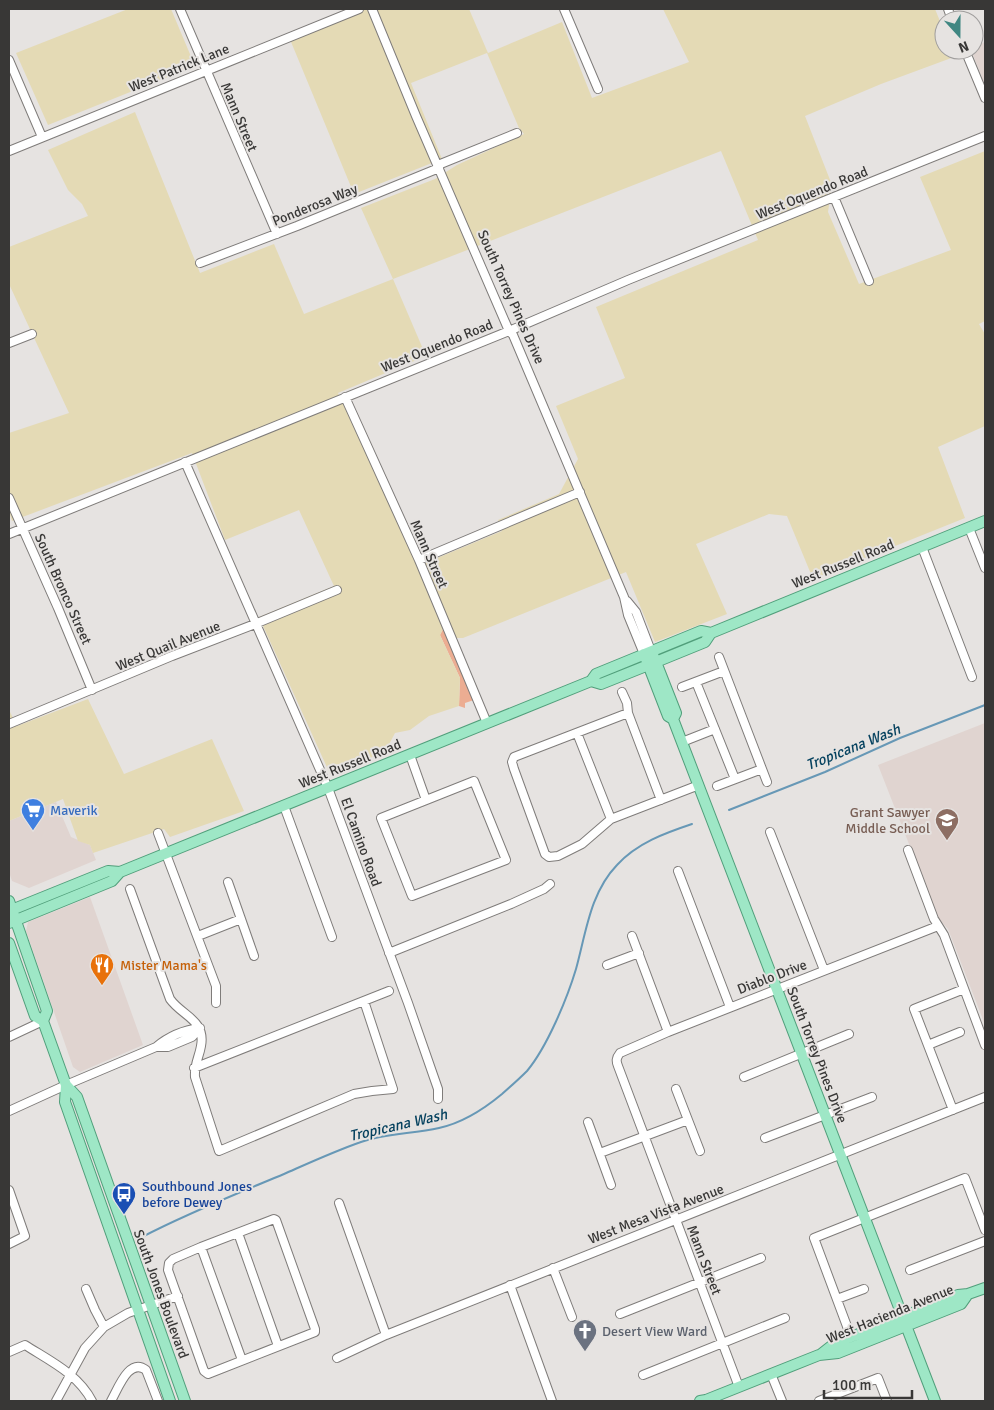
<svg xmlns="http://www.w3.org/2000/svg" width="994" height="1410" font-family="Signika,sans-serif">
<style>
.built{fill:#e0d4d0}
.green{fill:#ecad92}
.sand{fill:#e4dab5;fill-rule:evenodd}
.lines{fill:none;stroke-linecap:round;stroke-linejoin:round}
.stream{stroke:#6798b6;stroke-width:2}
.minor-casing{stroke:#7f7c7a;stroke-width:10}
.major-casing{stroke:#519f7b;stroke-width:12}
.minor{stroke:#fff;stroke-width:8}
.major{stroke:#9ee7c6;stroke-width:10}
.labels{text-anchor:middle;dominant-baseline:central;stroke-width:4;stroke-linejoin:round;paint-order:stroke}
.street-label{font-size:14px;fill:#383736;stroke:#e6e3e1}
.shop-label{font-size:14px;fill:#366cbe;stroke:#e6e3e1;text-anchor:start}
.education-label{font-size:14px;fill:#785e54;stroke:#e6e3e1;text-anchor:end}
.food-label{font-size:14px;fill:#c56008;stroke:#e6e3e1;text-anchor:start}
.transit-label{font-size:14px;fill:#164399;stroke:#e6e3e1;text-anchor:start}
.worship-label{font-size:14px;fill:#5b616d;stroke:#e6e3e1;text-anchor:start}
.water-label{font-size:15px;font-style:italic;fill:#06425f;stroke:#e6e3e1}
</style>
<rect width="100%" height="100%" fill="#e6e3e1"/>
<path class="built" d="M985,42V85L971,50H974V46Z
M985,723V1025L948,929L938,918L878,765Z
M56,802L71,837L90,845L96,860L29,888L12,881L9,872V821Z
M90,897L143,1045L80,1072L73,1067L26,931L28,922Z"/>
<path class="green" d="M443,629L474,700L465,703V708L459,706L460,678L440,635Z"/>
<path class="sand" d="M128,9H171L195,66L48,125L16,53Z
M359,9H469L488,53L562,22L592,98L689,62L663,9H935L944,31V50H951L954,57L881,84L805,116L832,185L828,212L859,284L951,250L920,177L985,151V321L979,324L985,334V426L938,447L965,518L813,579L787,516L769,514L696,544L727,614L655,642L626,572L463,638H456L443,629L440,635L460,678L459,706L429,716L410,730L395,733L385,752L330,774L259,617L334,586L299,510L225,540L192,453L12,521L9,512V433L69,413L9,284V247L88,216L82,204L68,190L48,150L135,112L200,273L274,244L304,314L393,279L361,208L435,179L457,165L524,134L519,128L487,53L411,83L442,159L354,194L289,37ZM721,151L758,240L596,307L625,378L556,406L578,459L559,494L498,520L502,531L418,566L338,393L426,356L393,279Z
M88,699L124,774L212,739L244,811L170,837L164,829L93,853L90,845L78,841L63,799L9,821V710L17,726Z"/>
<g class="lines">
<path class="stream" d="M729,810L825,772L900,738L985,705
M142,1237C188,1213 236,1194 284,1174C309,1163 335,1151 361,1142C386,1133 413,1134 439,1128C462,1123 484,1109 502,1094C510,1087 519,1079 527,1071C547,1047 567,999 576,969C586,933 590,893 617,865C637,843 665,833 692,824"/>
<g class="minor-casing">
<path id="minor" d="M180,9L277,234
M372,9L416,116L509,331L513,335L624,597L628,615L644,654
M564,9L598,89
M948,9L952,20
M965,50L985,98
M9,60L42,137
M9,151L359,9
M438,165L517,133
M834,197L869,281
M200,263L297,226L439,168
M9,343L32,334
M345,397L419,560L487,723
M185,462L328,788L408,1003L438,1089V1099
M9,498L58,608L92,690
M969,528L985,568
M9,534L509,331L628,280L985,136
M922,547L972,677
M419,560L580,492
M627,601L636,612L651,651
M719,657L767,782
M696,682L735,779
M682,687L724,671
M622,692L627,703L628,713L661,800
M628,713L514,757L512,762L514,769L545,854L549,857L558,856L582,844L611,819L699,785
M9,724L172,656L255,624L337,590
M577,733L611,819
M682,742L715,729
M410,755L426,800
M474,781L506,860L412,896L381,818Z
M717,786L762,769
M284,806L332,937
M770,832L824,970
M158,833L216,986V1003
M908,850L934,919L944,935L985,1045
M678,871L730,1007
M228,882L254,956
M130,889L170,999C182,1016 206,1020 201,1046C199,1058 194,1064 195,1077L219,1151L354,1094L372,1091L393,1089L364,1001
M198,936L241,919
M632,936L668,1032
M389,953L511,904L544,889L550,884
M607,965L639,953
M9,1037L43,1021
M928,1045L960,1032
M156,1047H168L192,1037L200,1028
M194,1068L389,991
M744,1077L849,1034
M676,1089L700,1151
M953,1110L914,1009L964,989
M9,1111L66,1085L156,1047C169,1036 184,1030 200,1028
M588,1122L611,1185
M765,1138L872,1097
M600,1153L688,1120
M9,1190L25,1236L9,1244
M339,1203L386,1335
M274,1219L276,1220L315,1329V1332L208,1374L204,1371L168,1270L169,1263L173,1259L201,1247Z
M238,1233L278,1346
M201,1247L242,1360
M553,1268L572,1317
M910,1270L985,1241
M510,1285L552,1401
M86,1289L95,1310L104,1327
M837,1299L864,1289
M620,1314L761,1258
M851,1337L814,1238L965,1178L985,1230
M9,1352L25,1345C50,1361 78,1374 92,1401
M337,1358L386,1335L985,1097
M771,1374L782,1401
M643,1375L785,1318
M739,1387L618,1066C616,1061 616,1058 620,1053L668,1032L938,926
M56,1401L85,1348L104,1327L128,1313L178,1296
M111,1401C118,1389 129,1357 146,1370L158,1401
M819,1401L878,1378L887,1401"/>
</g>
<g class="major-casing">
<path id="major" d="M644,654L668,716L673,719L935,1401
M654,657L676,713L673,719
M591,681L601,684L656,662L705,642L711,633
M9,901L47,1011L43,1021
M9,911L108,871L120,872
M9,923L112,881L120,872L591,681L596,674L701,631L711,633L985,521
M9,943L35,1016L43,1021L66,1085L77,1097L185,1401
M66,1085L65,1102L170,1401
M820,1355L834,1344L851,1337L958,1295L968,1294L985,1288
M700,1401L706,1400L819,1355L838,1353L961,1304L968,1294"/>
</g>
<use href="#minor" class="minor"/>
<use href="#major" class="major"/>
</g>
<defs>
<g id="supermarket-pin" transform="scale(1.25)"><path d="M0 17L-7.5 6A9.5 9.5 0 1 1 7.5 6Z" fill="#3f7fe0" stroke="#e6e3e1"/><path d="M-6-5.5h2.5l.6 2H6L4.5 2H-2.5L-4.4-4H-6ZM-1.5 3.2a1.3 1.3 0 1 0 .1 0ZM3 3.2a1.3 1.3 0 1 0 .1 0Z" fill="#fff"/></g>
<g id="school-pin" transform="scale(1.25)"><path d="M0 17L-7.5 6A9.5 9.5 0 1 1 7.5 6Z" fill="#8d6e63" stroke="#e6e3e1"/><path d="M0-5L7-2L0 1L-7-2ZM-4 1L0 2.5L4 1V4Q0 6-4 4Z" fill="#fff"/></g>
<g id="restaurant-pin" transform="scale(1.25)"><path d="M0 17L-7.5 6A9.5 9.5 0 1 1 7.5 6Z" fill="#e8710a" stroke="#e6e3e1"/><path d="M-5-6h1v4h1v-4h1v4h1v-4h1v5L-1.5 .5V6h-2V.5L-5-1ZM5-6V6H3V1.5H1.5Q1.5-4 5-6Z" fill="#fff"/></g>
<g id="bus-pin" transform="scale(1.25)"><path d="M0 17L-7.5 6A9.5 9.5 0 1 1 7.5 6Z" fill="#1a4fb4" stroke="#e6e3e1"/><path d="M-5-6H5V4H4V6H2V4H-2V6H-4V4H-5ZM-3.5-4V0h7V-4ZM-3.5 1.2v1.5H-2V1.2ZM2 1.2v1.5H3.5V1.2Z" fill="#fff"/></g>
<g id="church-pin" transform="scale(1.25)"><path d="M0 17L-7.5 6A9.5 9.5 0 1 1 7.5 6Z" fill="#6b7280" stroke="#e6e3e1"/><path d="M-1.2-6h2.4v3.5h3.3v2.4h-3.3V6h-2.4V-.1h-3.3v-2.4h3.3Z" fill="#fff"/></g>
</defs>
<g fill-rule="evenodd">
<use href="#supermarket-pin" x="33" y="810"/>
<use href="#school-pin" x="947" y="820"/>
<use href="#restaurant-pin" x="102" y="965"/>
<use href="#bus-pin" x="124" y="1194"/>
<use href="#church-pin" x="585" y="1331"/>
</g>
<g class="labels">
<g class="street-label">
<text transform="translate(179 68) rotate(-22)">West Patrick Lane</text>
<text transform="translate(239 117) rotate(67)">Mann Street</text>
<text transform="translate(812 193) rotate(-22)">West Oquendo Road</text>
<text transform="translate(315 205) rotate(-22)">Ponderosa Way</text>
<text transform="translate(511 297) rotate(66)">South Torrey Pines Drive</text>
<text transform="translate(437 346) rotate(-22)">West Oquendo Road</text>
<text transform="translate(429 554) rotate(66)">Mann Street</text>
<text transform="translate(843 564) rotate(-22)">West Russell Road</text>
<text transform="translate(63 589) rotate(66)">South Bronco Street</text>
<text transform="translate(168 646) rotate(-22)">West Quail Avenue</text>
<text transform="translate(350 764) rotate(-22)">West Russell Road</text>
<text transform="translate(361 842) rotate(70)">El Camino Road</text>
<text transform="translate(772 977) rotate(-21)">Diablo Drive</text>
<text transform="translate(817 1055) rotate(69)">South Torrey Pines Drive</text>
<text transform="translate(656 1214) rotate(-21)">West Mesa Vista Avenue</text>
<text transform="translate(704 1260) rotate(69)">Mann Street</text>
<text transform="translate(161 1294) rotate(70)">South Jones Boulevard</text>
<text transform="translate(890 1314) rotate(-22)">West Hacienda Avenue</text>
</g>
<g class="shop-label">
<text x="50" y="810">Maverik</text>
</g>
<g class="education-label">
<text x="930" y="812">Grant Sawyer<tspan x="930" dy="16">Middle School</tspan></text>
</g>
<g class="food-label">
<text x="120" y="965">Mister Mama's</text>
</g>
<g class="transit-label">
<text x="142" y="1186">Southbound Jones<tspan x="142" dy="16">before Dewey</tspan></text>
</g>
<g class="worship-label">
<text x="602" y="1331">Desert View Ward</text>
</g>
<g class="water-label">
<text transform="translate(853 747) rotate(-22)">Tropicana Wash</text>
<text transform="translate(398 1125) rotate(-13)">Tropicana Wash</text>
</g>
</g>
<rect width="994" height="1410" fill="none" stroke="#383736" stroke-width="20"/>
<g transform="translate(959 35) rotate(159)"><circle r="24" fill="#e6e3e1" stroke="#a09e9d"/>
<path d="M0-4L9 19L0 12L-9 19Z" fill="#408782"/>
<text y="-8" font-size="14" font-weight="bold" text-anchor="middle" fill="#383736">N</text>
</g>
<path d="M824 1390v8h88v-8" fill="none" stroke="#383736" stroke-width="2.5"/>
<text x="832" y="1390" font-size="15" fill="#383736" stroke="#e6e3e1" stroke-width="4" paint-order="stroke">100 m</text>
</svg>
